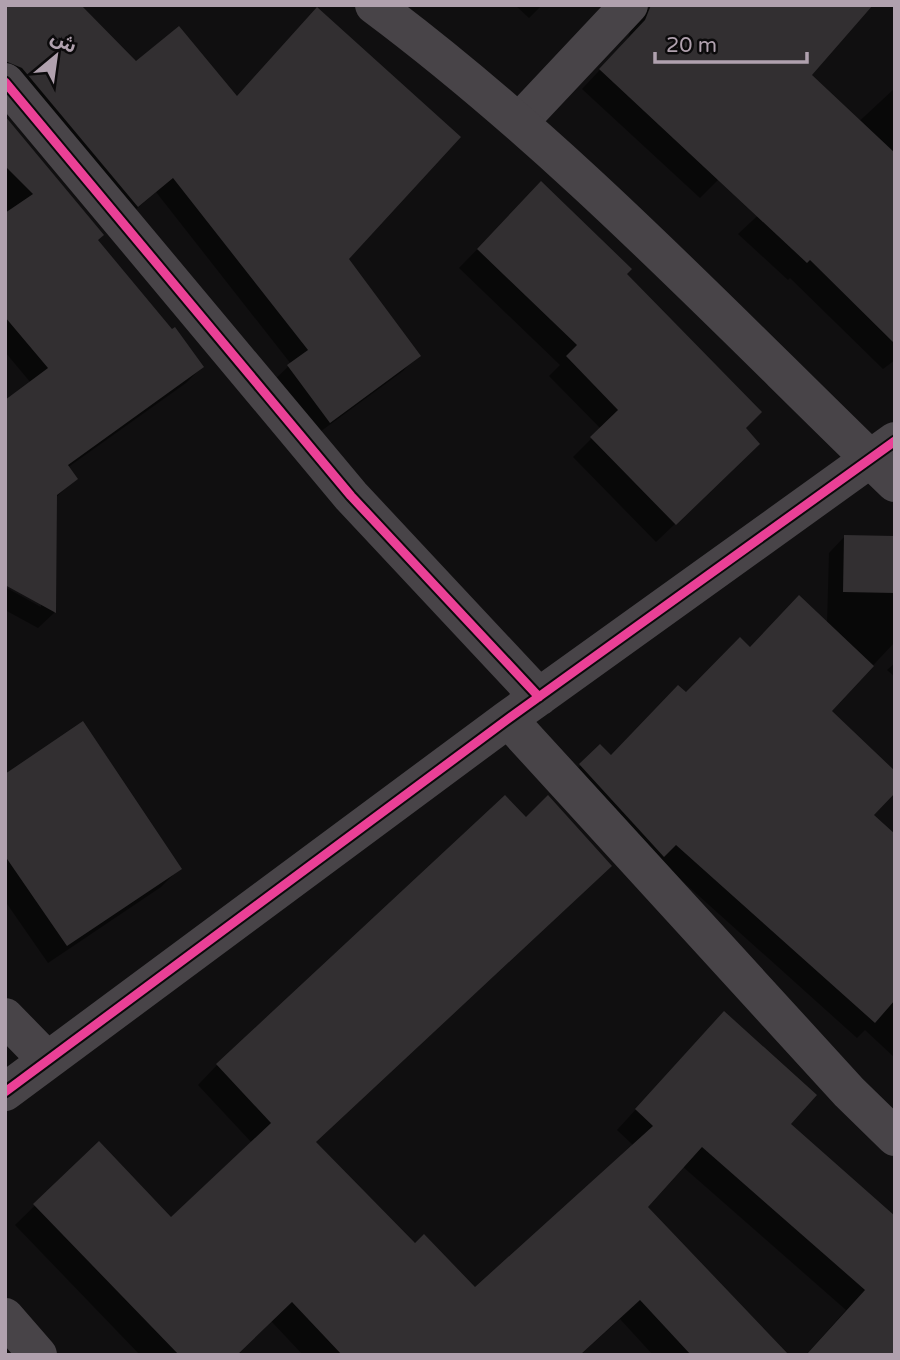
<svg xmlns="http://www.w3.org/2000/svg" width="900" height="1360" font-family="'Varela Round','Noto Sans Arabic',sans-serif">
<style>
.shadow{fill:#0007}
.building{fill:#322f31}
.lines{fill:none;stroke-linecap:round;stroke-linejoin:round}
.minor{stroke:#484448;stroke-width:38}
.tertiary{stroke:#484448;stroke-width:38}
.cycleway-casing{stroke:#0b0a0b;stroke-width:13}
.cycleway{stroke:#ea4096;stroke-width:9}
</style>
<rect width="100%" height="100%" fill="#100f10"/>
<path class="shadow" d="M5,5L136,63L347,259L418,355L403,371L313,437L272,382L291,364L156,192L121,222L5,83Z
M515,5H542L529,18Z
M652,5L718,180L700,198L582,89L627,41L632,26Z
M895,88V360L883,369L790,278L788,280L738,234Z
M5,119L97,240L202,367L186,383L67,468L76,479L55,498L54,613L38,628L5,610V587L41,607L31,383L5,352Z
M523,202L625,274L744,428L740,462L656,542L573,457L601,429L549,376L560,365L459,268Z
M845,536L895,537V642L830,711L871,815L895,836V1058L865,1030L857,1038L659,860L564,782L599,747L610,757L686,694L750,649L827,624L829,553Z
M895,663V677L887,670Z
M5,776L180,868L161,887L48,963L5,901Z
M724,1013L789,1124L895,1218V1355H806L846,1310L682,1166L645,1207L787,1355H653L620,1319L580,1355H303L271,1321L235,1355H140L15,1225L98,1144L171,1219L252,1143L198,1085L217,1065L314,1143L414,1245L475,1289L634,1146L617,1130Z"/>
<path class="building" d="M5,5H81L136,61L179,26L237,96L317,7L461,137L349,259L421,356L330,423L287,365L308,350L173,178L138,207L22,68L5,61Z
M651,5H873L812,75L895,153V344L810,260L807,263L599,69L645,20Z
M5,116L104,235L98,240L172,329L175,327L204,367L68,465L78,479L57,495L56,613L5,585V400L48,368L5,317V213L33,194L5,166Z
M541,181L632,269L627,274L762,412L746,428L760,444L676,525L590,437L618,410L566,356L577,345L477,249Z
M844,535L895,536V593L843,592Z
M799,595L874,666L832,711L895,771V793L874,815L895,834V1000L875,1023L676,845L664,857L579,764L600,744L611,755L678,685L686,692L740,637L750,647Z
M83,721L182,869L67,946L5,856V774Z
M505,795L526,817L548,795L612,866L316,1142L415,1243L424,1234L475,1287L653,1126L635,1109L724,1011L817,1095L791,1124L895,1216V1355H806L865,1290L702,1147L648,1207L789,1355H691L640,1300L580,1355H342L292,1302L237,1355H179L33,1204L99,1141L171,1217L271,1123L216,1064Z"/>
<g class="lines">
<path class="minor" d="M5,82L351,496L539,697
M519,122L629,5
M508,719L849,1092L895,1137
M5,1017L46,1059
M5,1092L508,719L895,441
M5,1317L38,1355"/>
<path class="tertiary" d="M374,5C563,146 726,320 895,483"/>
<g class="cycleway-casing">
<path id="cycleway" d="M5,82L351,496L539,697
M5,1092L508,719L895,441"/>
</g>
<use href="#cycleway" class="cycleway"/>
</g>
<rect width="900" height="1360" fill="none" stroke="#b0a1ae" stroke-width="14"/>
<g transform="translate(56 56) rotate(29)" stroke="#0b0a0b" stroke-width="5" paint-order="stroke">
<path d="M0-5L12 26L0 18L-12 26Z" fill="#b0a1ae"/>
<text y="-10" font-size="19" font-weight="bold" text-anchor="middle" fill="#b0a1ae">ش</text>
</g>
<path d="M655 52v10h152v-10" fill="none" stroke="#b0a1ae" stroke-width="3.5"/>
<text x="666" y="52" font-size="21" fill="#b0a1ae" stroke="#0b0a0b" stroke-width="5" paint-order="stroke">20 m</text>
</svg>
